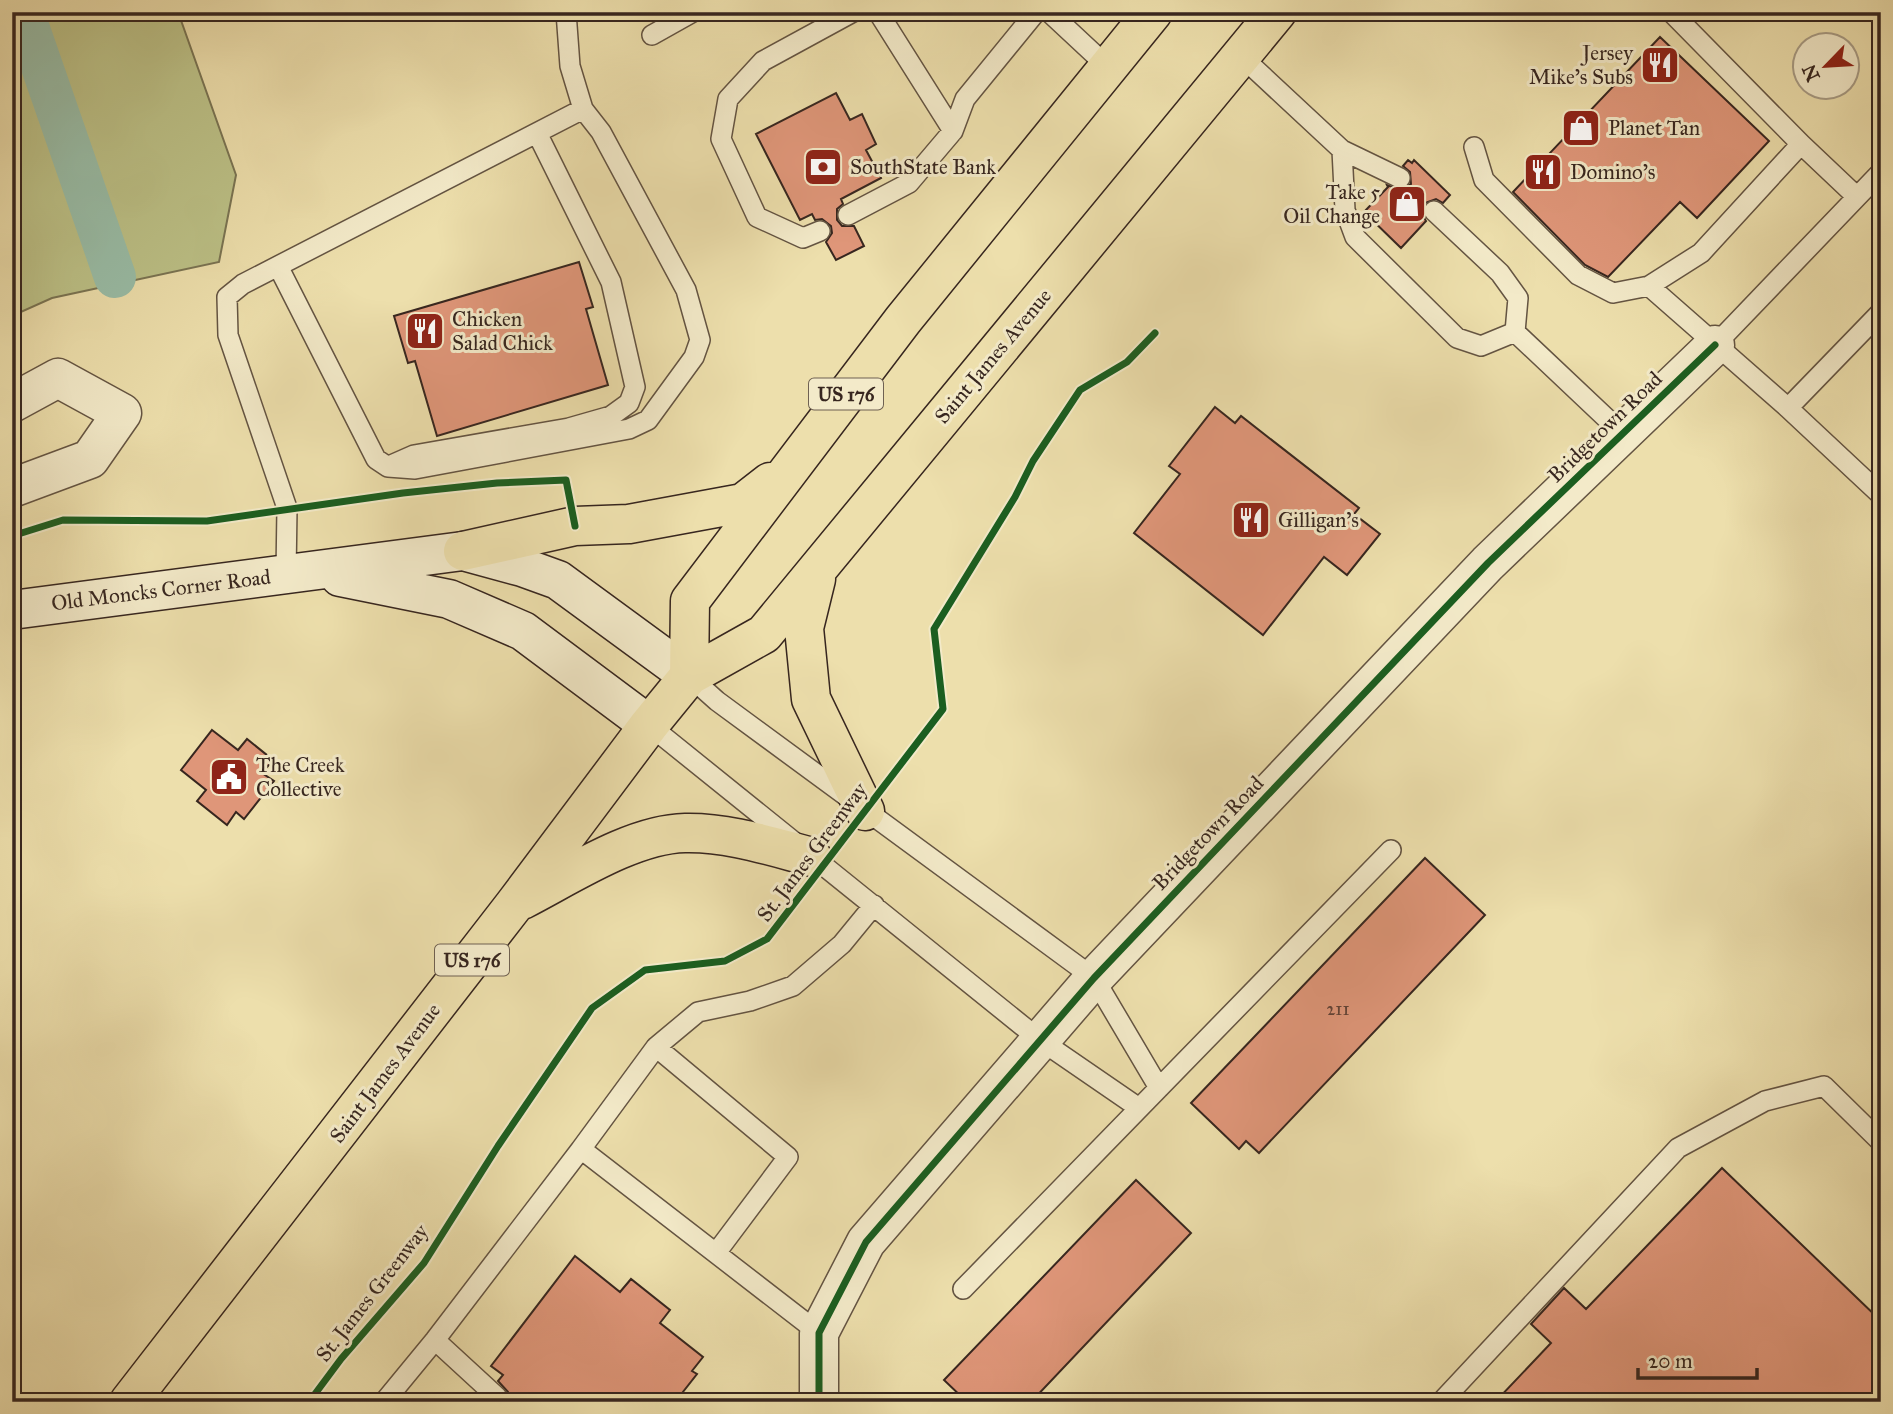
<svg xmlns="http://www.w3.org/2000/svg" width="1893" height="1414" font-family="'IM FELL Great Primer',serif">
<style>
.green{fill:#bcc187;stroke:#7a7453;stroke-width:2}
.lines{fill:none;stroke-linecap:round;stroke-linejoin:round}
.canal{stroke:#99bda7;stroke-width:42}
.building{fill:#df9679;stroke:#37261f;stroke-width:2}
.lane-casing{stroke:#645442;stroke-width:22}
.street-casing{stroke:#645442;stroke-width:41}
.secondary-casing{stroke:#37261f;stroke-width:41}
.primary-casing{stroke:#37261f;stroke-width:41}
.lane{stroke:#f3eac9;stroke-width:19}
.street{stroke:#f3eac9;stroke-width:38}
.secondary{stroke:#f3eac9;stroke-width:38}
.primary{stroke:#eddfac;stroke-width:38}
.cycleway-casing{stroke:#f3eac9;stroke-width:11}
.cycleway{stroke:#1b5e20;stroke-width:7}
.labels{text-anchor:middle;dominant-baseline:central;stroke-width:6;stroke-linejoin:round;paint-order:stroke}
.number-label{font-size:18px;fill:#614236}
.shield{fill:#f3eac9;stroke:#6f6152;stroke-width:2}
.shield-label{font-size:19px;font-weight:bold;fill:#37261f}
.poi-label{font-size:21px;fill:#37261f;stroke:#f3eac9;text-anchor:start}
.street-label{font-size:21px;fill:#37261f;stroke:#f3eac9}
</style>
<rect width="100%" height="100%" fill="#eddfac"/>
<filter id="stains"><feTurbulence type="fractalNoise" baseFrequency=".00286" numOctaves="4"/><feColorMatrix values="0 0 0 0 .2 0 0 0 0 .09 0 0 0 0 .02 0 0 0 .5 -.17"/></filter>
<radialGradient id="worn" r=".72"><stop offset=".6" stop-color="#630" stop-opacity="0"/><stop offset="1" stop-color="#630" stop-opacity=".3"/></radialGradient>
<path class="green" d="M12,12H178L236,175L219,262L52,298L12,316Z"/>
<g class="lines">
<path class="canal" d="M23,12L115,277"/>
</g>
<path class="building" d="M1660,37L1769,141L1697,218L1680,202L1608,277L1585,265L1513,192Z
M836,93L850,120L862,114L876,144L866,150L881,178L841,199L843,204L837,209V220L842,226H854L864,246L836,260L826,242L832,233L831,226L822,219L815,220L812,214L800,220L756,134Z
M1408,160L1412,163L1414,160L1450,195L1443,203L1436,199L1425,203L1422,214L1426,221L1401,248L1364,212L1388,187L1387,185L1400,190L1411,184L1410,172L1403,166Z
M579,262L593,307L586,309L608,385L437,436L415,361L408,363L394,316Z
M1215,407L1235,423L1241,416L1359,508L1354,514L1380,534L1347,575L1324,557L1263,635L1134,533L1180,474L1169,466Z
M212,730L238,750L247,739L273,760L262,773L274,781L244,819L236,812L227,825L197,801L206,790L181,770Z
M1425,858L1485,915L1259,1153L1246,1141L1239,1149L1191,1103Z
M1722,1168L1881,1321V1402H1495L1551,1343L1531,1324L1564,1288L1586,1309Z
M1136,1180L1191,1233L1031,1402H967L944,1380Z
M575,1256L620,1292L631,1279L670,1310L660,1323L703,1357L692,1371L697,1374L675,1402L508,1401V1392L498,1381L503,1375L491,1366Z"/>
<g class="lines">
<g class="lane-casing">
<path id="lane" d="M878,12L953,131
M1049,12L1108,67
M1671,12L1801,144
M652,35L693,12
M1241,56L1342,150L1400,178
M1474,147L1484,180L1578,275L1613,293L1649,286L1701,253L1801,144L1857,197
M1342,150L1345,210L1355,237L1457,338L1481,346L1515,332
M1434,211L1500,273L1518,298L1515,332
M848,215L909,183L953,131L965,99L1036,12
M820,231L803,238L757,217L721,139L728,99L763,61L853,12
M278,266L376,459L388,467L415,469L629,429L648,420L694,357L700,340L686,290L601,132L583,109
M1649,286L1788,408L1881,495
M1515,332L1622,433
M1715,345L1881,172
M1788,408L1881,312
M389,466L414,455L569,428L611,416L629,403L635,387L611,282L537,133
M286,574L287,508L228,335L227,297L243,284L583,109L570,66L566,12
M689,676L717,701L1094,978L1159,1088
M649,725L1040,1040L1139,1108
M656,1047L698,1012L750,1001L793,986L842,944L874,905
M716,1253L788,1157L656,1047L581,1149L819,1333
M963,1289L1391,850
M435,1340L497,1397L493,1402
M384,1402L435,1340L581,1149
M1441,1402L1678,1148L1765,1101L1824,1086L1881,1142"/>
</g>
<g class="street-casing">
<path id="street" d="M12,403L58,378L122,413L90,459L12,488
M819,1402V1333L866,1242L1094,978L1488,563L1715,345"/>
</g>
<g class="secondary-casing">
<path id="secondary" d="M340,577L449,599L523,631L649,725
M12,610L463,551L522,567L558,580L689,676"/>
</g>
<g class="primary-casing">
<path id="primary" d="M463,551L575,526L629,524L743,503L770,482
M816,579L804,628L811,699L865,811
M689,676L690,601L903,320L1153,12
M522,900C569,876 632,834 685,833C728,832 770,846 812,857
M129,1402L514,905L649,725L689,676L764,634L1277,12"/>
</g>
<use href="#lane" class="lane"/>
<use href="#street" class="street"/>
<use href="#secondary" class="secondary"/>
<use href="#primary" class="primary"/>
<g class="cycleway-casing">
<path id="cycleway" d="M12,536L63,520L207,521L403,493L497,483L566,480L575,526
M309,1402L341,1359L424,1263L498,1146L592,1008L645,970L725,961L767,939L943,709L934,629L1015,497L1033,461L1080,390L1127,362L1155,333
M819,1402V1333L866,1242L1094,978L1488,563L1715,345"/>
</g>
<use href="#cycleway" class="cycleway"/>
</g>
<defs>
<g id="restaurant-square" transform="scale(2.0125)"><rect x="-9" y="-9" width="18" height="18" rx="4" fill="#8f2418" stroke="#f3eac9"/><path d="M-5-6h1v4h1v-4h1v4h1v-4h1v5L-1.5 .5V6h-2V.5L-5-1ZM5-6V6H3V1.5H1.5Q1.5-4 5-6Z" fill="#fff"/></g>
<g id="shop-square" transform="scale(2.0125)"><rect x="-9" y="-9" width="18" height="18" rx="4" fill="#8f2418" stroke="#f3eac9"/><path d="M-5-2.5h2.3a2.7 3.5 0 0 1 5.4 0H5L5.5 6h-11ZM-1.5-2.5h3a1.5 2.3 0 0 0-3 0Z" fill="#fff"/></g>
<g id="bank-square" transform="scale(2.0125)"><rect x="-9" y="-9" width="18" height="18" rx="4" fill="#8f2418" stroke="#f3eac9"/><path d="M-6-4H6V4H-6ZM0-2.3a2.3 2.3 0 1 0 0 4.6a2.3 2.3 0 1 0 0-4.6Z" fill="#fff"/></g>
<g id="civic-square" transform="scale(2.0125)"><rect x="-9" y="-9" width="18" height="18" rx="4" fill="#8f2418" stroke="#f3eac9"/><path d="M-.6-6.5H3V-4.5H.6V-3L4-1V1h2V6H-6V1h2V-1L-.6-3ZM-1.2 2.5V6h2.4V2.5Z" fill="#fff"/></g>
</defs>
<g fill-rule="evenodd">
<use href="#restaurant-square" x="1660" y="65"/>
<use href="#shop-square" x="1581" y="128"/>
<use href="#bank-square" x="823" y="167"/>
<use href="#restaurant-square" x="1543" y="172"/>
<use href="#shop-square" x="1407" y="204"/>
<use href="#restaurant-square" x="425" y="331"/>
<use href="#restaurant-square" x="1251" y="520"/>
<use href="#civic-square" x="229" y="777"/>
</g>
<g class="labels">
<g class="number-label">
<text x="1338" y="1009">211</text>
</g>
<g class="shield">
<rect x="809" y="378.5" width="74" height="31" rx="5"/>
<rect x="435" y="944.5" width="74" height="31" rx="5"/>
</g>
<g class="shield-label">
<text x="846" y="394">US 176</text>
<text x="472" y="960">US 176</text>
</g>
<g class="poi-label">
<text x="1633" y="53" text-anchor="end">Jersey<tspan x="1633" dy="24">Mike's Subs</tspan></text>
<text x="1608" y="128">Planet Tan</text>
<text x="850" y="167">SouthState Bank</text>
<text x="1570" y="172">Domino's</text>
<text x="1380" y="192" text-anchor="end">Take 5<tspan x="1380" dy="24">Oil Change</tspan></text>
<text x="452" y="319">Chicken<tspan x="452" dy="24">Salad Chick</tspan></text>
<text x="1278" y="520">Gilligan's</text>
<text x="256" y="765">The Creek<tspan x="256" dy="24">Collective</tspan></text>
</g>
<g class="street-label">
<text transform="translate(993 356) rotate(-50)">Saint James Avenue</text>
<text transform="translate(1605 427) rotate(-44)">Bridgetown Road</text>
<text transform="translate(161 590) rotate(-7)">Old Moncks Corner Road</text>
<text transform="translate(1208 833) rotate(-46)">Bridgetown Road</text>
<text transform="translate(812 852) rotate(-53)">St. James Greenway</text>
<text transform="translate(385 1073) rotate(-53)">Saint James Avenue</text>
<text transform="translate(372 1293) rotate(-52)">St. James Greenway</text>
</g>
</g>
<rect width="1893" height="1414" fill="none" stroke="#eddfac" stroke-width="42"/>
<rect x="14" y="14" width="1865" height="1386" fill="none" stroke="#37261f" stroke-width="3.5"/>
<rect x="21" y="21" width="1851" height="1372" fill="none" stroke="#37261f" stroke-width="2"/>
<g transform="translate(1826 66) rotate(245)"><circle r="33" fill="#f3eac9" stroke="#a89c85" stroke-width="2"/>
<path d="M0-5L12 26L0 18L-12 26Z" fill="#8f2418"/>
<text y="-10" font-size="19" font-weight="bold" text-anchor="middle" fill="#37261f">N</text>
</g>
<path d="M1638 1368v10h119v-10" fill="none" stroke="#37261f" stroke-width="3.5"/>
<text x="1648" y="1368" font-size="21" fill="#37261f" stroke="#f3eac9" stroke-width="5" paint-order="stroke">20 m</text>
<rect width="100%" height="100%" filter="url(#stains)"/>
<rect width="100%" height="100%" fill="url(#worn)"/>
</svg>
